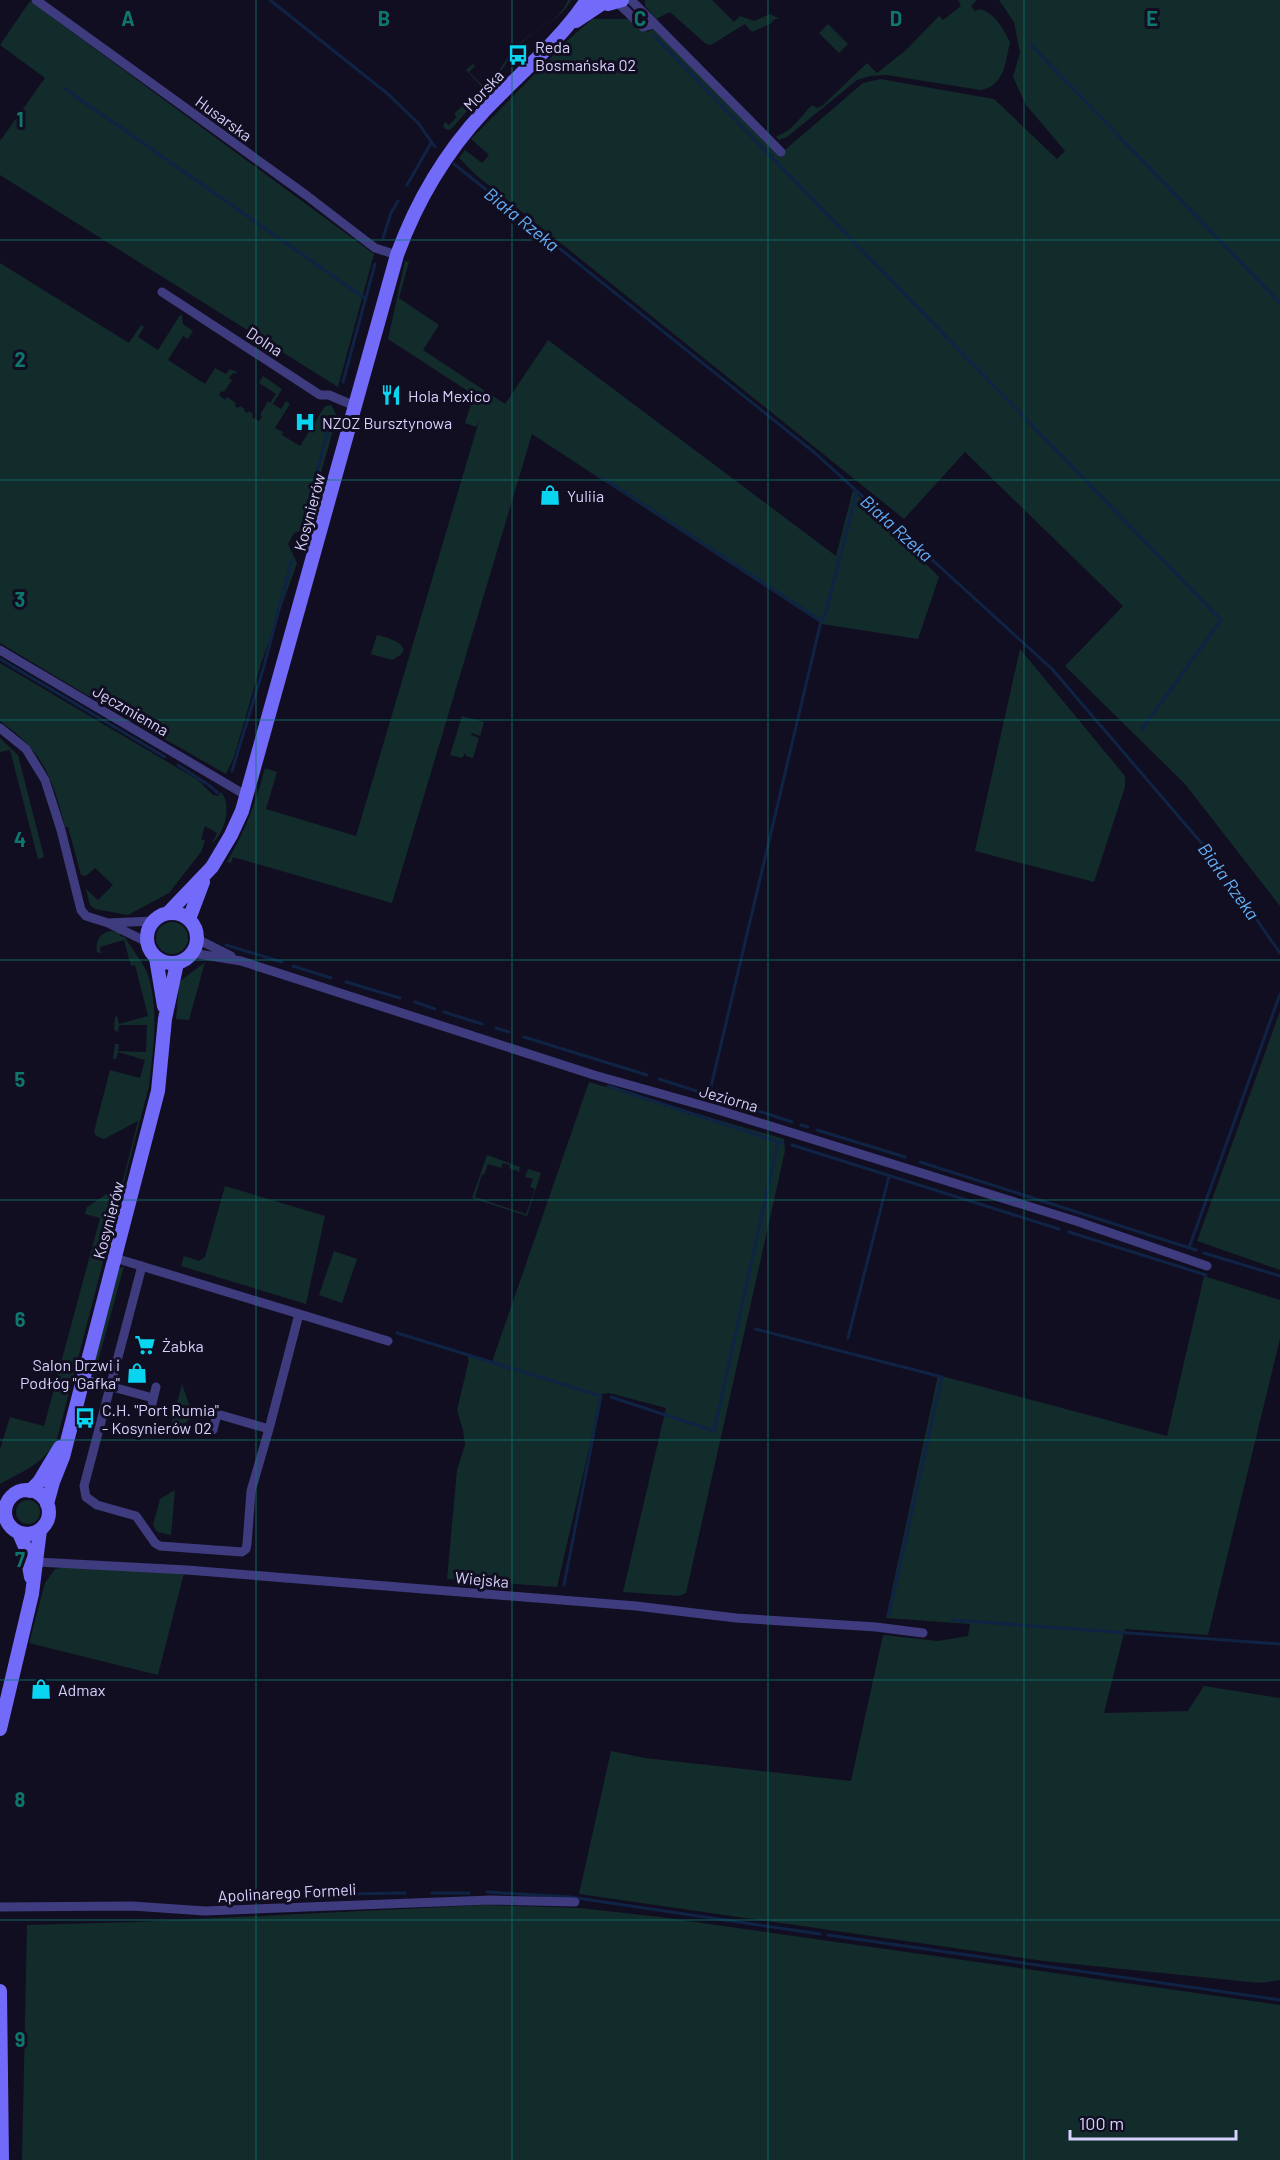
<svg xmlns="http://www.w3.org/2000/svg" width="1280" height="2160" font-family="Barlow,sans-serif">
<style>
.green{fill:#122b2b}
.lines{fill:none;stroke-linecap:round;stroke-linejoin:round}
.stream{stroke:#0f2345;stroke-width:3}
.street{stroke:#3f3b7f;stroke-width:9}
.secondary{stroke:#726bf9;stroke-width:14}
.grid{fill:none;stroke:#0f766e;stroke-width:1.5;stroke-opacity:0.55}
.labels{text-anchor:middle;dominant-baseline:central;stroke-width:6;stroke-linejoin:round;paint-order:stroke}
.poi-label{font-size:16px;fill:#d7d1fd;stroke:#120e21;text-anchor:start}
.street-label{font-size:16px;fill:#d7d1fd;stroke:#120e21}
.water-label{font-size:18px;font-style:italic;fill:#63b0f9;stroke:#120e21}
.grid-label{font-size:20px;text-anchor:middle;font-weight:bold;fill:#0f766e;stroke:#120e21;stroke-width:6;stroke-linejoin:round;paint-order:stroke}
</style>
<rect width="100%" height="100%" fill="#120e21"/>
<path class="green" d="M568,0H571C560,22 533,29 518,47C506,61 499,78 485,92L483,91L477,97L478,99L452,128L449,130L445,129L443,126L445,122L449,125L457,117L454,114L482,87L466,70L473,64L475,66L469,72L481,84L486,85C500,73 507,56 519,44C535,29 559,22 568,0Z
M645,0H712L734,22L740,16L754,21L770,14L779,19H775L770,24L752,32L745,24L711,45L706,44L670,12L656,19L645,6Z
M958,0H977L971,6L975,11L980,9C996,14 1003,28 1010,42C1005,63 1005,86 980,90L887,75L870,76L857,80L787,137L779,140L776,136C791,133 801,116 812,105L817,108L822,106L867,63L877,73L906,50L939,16L943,20L961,6Z
M999,0H1280V906L1185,784L1065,666L1123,606L965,452L904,519L476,175L459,158L465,150L482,163L489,155L471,139L567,41L592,19H631L648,32L654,28L779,155L863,83L880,79L994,99L1057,159L1065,151L1026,105L1013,77L1020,53L1014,22Z
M30,1L374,254L338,387L0,175V141L45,78L0,45Z
M828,24L848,44L839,53L819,33Z
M405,261L409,262L399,298L439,325L423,350L505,404L548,340L836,556L853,490L939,577L918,639L822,624L532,434L392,903L233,857L231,863L227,862C246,829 255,805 265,768L277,772L266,809L356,836L479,421L476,427L465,423L474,395L388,339Z
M0,263L129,343L141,325L144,327L138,337L158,350L180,315L182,316L183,324L193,331L188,339L183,336L168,360L205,384L215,368L226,374L230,369L237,372L235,374L233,373L229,378L232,380L224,392L221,391L219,395L225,400L227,397L236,403L235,406L238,408L240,406L245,409L244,411L247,413L249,411L253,414L252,417L259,421L262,416L260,415L268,401L270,403L276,394L259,383L263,376L282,389L273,404L281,409L286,401L290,404L275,428L283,432L282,435L300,446L325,406L331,405L337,416L305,530L294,533L288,544L297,563L261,664L234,757L226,774L80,691L0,643Z
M377,635C389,638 420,647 392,660L371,654Z
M1020,649L1125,776V787L1094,882L975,851Z
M0,663L198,780L213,795L218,796L221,792C233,805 224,838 209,845L212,843L217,833L205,826L201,839L205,841L201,852L169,893L128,915L95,909L90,905L86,889L98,900L113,885L95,868L86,876L81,875L68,827H65C52,777 44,752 0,721Z
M462,716L484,722L480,736L472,733L471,735L479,738L473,758L466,756L465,753L462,758L450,755Z
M0,738L18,755L44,857L38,859L10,750L0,752Z
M156 938a16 16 0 1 1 32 0a16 16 0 1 1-32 0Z
M112,931L121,933L120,936L125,937C132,950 145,964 149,978C159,1013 153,1050 149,1086L57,1439C45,1463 22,1472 0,1484V1449L10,1417L44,1426L100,1218L85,1214L87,1207L122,1184L138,1121L104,1139L96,1136L94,1132L110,1070L140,1078L145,1060L118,1052L116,1059H113L115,1044H119L118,1051L146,1052L147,1025H119L118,1032L114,1030L115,1017L117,1016L119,1024L148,1016L135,965L131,966L124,940L100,947L101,954L97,952C95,941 100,932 112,931Z
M205,962L189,1020L176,1019L179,982Z
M1280,1011V1270L1197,1241Z
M589,1082L784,1139L785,1151L686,1593L679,1596L623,1592L666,1408L609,1393L597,1395L601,1397L557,1587L447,1579L457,1470L465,1445L463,1430L457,1410L469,1360L468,1359L469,1355L492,1362Z
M487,1155L520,1167L519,1172L509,1168L510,1165L503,1163L501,1168L488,1164L484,1175L482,1174L475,1197L526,1214L535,1189L530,1187L533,1179L525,1177L528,1169L541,1173L527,1216L472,1198Z
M225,1186L325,1216L306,1304L181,1266L184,1256L199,1261L205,1257Z
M334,1251L357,1259L342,1303L319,1295Z
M124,1266L94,1376L91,1370L118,1269Z
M1204,1276L1280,1300V1339L1208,1635L1125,1629L1104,1713L1188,1711L1204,1686L1280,1698V1980L1260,1983L1044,1961L579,1894L611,1751L645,1758L851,1781L883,1635L938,1641L968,1636L970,1624L886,1618L938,1375L1167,1436Z
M182,1384L193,1416L168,1438Z
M175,1490L171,1535L157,1532L153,1525L160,1499Z
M16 1512a12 12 0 1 1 24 0a12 12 0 1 1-24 0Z
M68,1566L184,1573L158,1675L29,1643L45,1583L55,1569Z
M485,1905L580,1908L660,1917L1280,2005V2160H22L27,1925L135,1922Z"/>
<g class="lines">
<path class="stream" d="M270,0L388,94L419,124L435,147
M654,36L1221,620L1142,729
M1030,44L1280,303
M64,88L366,299
M1280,120V121
M454,164L815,453L1052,669L1210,853L1280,953
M407,185L431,143
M383,238L391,213L398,201
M343,382L375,264
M603,478L821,621
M302,526L332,416
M0,659L165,757
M178,765L210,786L218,793
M232,771L264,666L292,560
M226,945L282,962
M293,966L331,978
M346,982L400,998
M415,1002L435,1009
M444,1012L482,1024
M496,1028L509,1032
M524,1037L647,1075
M659,1079L712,1096
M608,1086L782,1143
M709,1095L821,621L826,612L857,491
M725,1100L792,1122
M801,1125L808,1127
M817,1130L905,1157
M792,1145L1059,1229
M920,1162L1196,1250
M1069,1232L1206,1275
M1189,1248L1280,994
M1204,1253L1280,1276
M755,1329L942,1377L889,1614
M397,1333L601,1396L564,1585
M848,1338L889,1176
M611,1397L714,1431L778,1142
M952,1620L1280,1644
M487,1892L570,1897L820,1934
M432,1893H469
M220,1896L405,1893
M828,1935L1280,2000"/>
<path class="street" d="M36,0L306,195L375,248L397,255
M631,0L781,152
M618,3L643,27L654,24
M162,292L320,395H329L355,406
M0,650L247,796
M0,728L26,749L45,780L61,830L81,910L86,916L108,923L147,942
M108,923L153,921
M197,939L231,956
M192,953L241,961L594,1075L715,1109L1076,1221L1207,1266
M115,1258L388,1341
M142,1266L84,1486L86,1497L97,1505L136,1516L155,1543L160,1546L242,1552L246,1549L247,1544L251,1491L269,1429
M83,1379L153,1398
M151,1408L156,1387
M213,1430L217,1414L269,1429L299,1314
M37,1562L187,1570L636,1606L736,1618L876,1627L923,1633
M0,1907L132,1906L205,1911L491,1900L575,1902"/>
<path class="secondary" d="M598,0L608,4L622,0
M576,21L603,3
M147 938a25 25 0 1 1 50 0a25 25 0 1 1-50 0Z
M168,913L212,867L231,835L242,811L397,255C417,200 445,153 484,111C519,74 559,42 587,0
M189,919L203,882
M156,958L164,1006
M5 1512a22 22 0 1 1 44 0a22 22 0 1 1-44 0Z
M30,1491L39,1482L60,1447
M47,1504L53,1482L63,1457L158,1091L165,1019L177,963
M19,1533L26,1549L31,1577
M0,1729L32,1594L40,1530
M0,1991L2,2160"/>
</g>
<path class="grid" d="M256,0V2160M512,0V2160M768,0V2160M1024,0V2160M0,240H1280M0,480H1280M0,720H1280M0,960H1280M0,1200H1280M0,1440H1280M0,1680H1280M0,1920H1280"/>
<defs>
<g id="bus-bare" transform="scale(1.62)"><path d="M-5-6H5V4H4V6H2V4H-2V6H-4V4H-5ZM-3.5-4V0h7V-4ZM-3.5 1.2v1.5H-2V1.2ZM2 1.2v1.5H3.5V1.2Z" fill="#09d5f1" stroke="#120e21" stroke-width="2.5" paint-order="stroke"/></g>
<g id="restaurant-bare" transform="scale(1.62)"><path d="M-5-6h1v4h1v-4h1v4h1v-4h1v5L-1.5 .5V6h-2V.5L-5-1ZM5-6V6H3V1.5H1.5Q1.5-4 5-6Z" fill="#09d5f1" stroke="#120e21" stroke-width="2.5" paint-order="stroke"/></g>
<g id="hospital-bare" transform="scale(1.62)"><path d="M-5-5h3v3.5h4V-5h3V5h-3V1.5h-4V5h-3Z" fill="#09d5f1" stroke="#120e21" stroke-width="2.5" paint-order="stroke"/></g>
<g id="shop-bare" transform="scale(1.62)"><path d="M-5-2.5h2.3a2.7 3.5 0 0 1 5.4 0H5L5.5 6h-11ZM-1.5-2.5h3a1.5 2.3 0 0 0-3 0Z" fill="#09d5f1" stroke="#120e21" stroke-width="2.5" paint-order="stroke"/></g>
<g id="supermarket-bare" transform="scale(1.62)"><path d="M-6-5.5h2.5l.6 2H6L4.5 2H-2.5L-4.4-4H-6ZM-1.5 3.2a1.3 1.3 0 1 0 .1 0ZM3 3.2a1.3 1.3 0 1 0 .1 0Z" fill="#09d5f1" stroke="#120e21" stroke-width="2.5" paint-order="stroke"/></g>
</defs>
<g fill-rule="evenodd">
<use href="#bus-bare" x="518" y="55"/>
<use href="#restaurant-bare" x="391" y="395"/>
<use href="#hospital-bare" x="305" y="422"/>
<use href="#shop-bare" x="550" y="495"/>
<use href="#supermarket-bare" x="145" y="1345"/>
<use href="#shop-bare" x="137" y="1373"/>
<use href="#bus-bare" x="85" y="1418"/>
<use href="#shop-bare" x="41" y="1689"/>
</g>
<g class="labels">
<g class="poi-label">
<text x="535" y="46">Reda<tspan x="535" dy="18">Bosmańska 02</tspan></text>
<text x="408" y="395">Hola Mexico</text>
<text x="322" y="422">NZOZ Bursztynowa</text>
<text x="567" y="495">Yuliia</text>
<text x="162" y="1345">Żabka</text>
<text x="120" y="1364" text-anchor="end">Salon Drzwi i<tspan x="120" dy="18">Podłóg "Gafka"</tspan></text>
<text x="102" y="1409">C.H. "Port Rumia"<tspan x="102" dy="18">- Kosynierów 02</tspan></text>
<text x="58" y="1689">Admax</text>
</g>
<g class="street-label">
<text transform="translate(483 90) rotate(-46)">Morska</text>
<text transform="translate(224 118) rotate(36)">Husarska</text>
<text transform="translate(265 341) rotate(33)">Dolna</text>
<text transform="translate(309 512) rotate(-75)">Kosynierów</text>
<text transform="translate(131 710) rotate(30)">Jęczmienna</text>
<text transform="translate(729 1098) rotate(16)">Jeziorna</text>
<text transform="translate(108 1220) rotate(-75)">Kosynierów</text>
<text transform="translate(482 1579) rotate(5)">Wiejska</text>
<text transform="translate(287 1892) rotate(-3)">Apolinarego Formeli</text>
</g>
<g class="water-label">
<text transform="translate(522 219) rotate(39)">Biała Rzeka</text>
<text transform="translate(897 528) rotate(42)">Biała Rzeka</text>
<text transform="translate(1229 881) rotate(54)">Biała Rzeka</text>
</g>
</g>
<g class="grid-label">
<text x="128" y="26">A</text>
<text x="384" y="26">B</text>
<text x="640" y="26">C</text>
<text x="896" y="26">D</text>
<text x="1152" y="26">E</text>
<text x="20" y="127">1</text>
<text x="20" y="367">2</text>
<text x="20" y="607">3</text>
<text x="20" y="847">4</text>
<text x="20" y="1087">5</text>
<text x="20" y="1327">6</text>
<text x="20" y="1567">7</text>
<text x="20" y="1807">8</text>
<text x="20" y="2047">9</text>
</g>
<path d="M1070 2130v9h166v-9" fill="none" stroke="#d7d1fd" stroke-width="3"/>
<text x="1079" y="2130" font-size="18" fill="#d7d1fd" stroke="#120e21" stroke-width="4.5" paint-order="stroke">100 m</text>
</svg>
